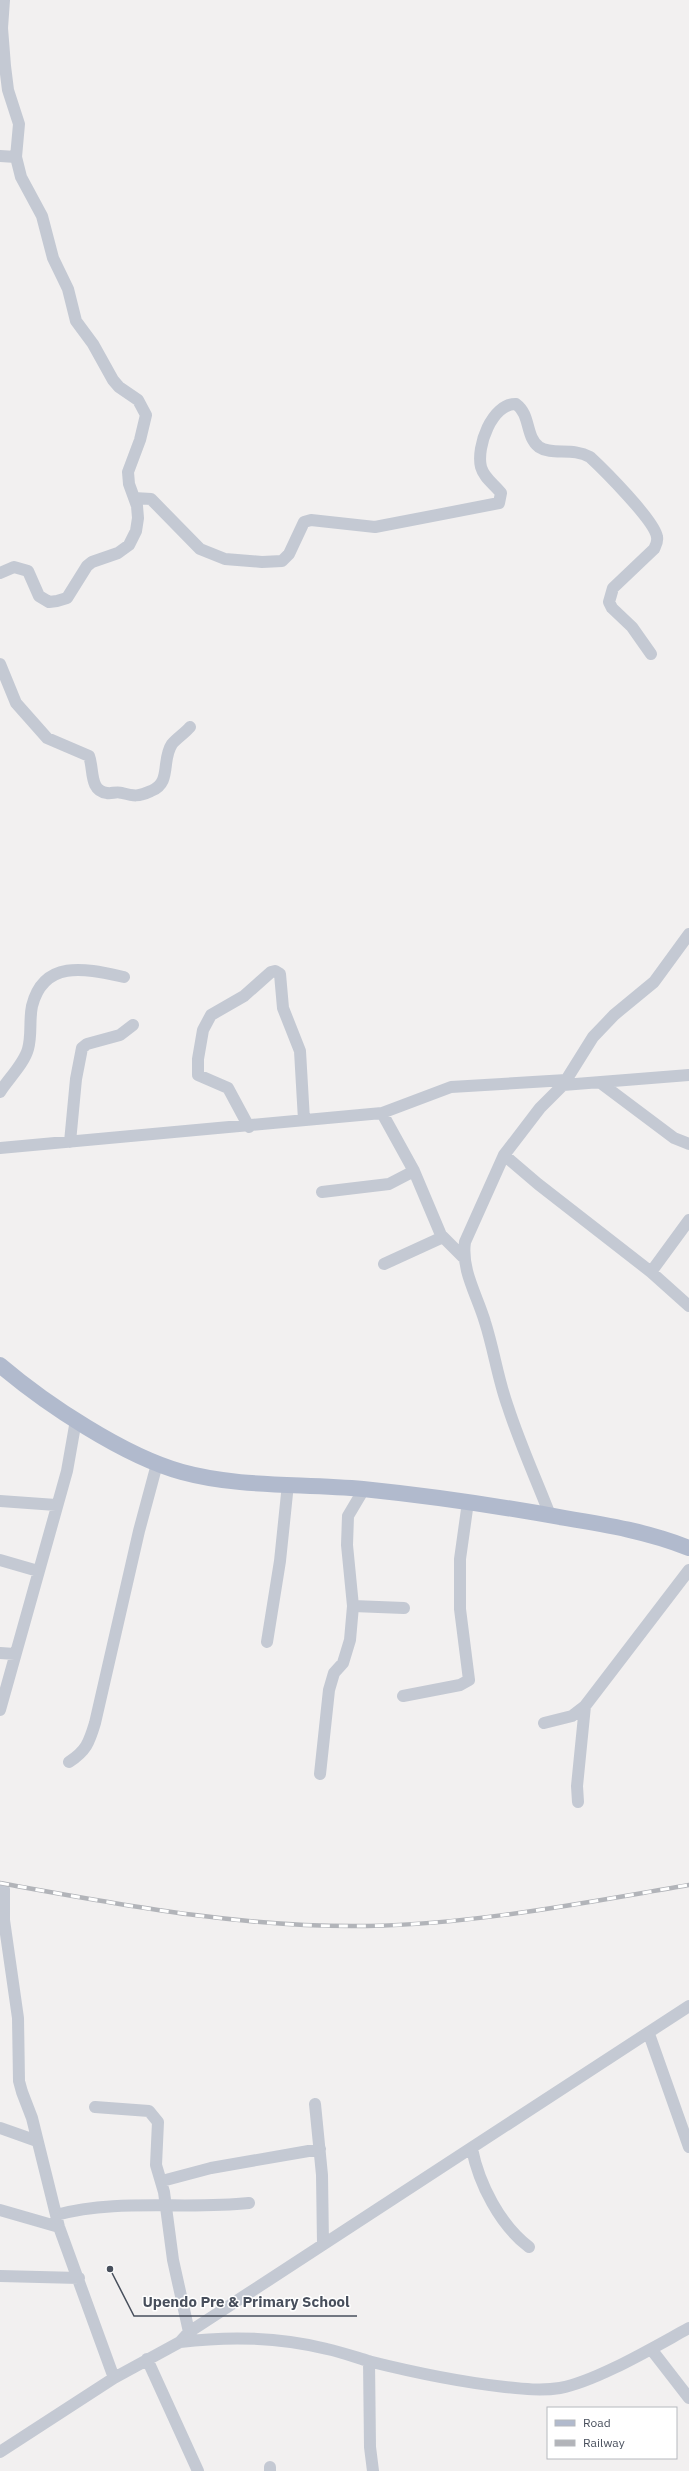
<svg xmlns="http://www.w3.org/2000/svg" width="689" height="2471" font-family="'IBM Plex Sans',sans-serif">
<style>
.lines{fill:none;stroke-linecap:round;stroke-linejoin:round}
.minor{stroke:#c4c9d3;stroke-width:12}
.major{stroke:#b1bacd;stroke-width:16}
.rail-casing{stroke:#b2b4b9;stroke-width:4.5}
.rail{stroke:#fff;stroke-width:3;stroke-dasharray:9;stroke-linecap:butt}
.leader{fill:none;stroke:#484f5c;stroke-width:1.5}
.callout-dot{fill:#484f5c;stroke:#fff;stroke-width:1.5}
.callout-label{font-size:15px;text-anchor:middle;font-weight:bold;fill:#484f5c;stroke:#fff;stroke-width:3;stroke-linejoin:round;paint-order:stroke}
</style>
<rect width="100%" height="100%" fill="#f2f0f0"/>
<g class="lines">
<path class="minor" d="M0,156L16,157
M134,498L151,499L200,549L225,559L262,562L282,561L289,554L304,522L311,520L375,527L499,503L501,493C494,484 484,478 481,467C476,447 492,403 516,404C531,415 525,436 539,447C552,456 572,447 590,457C604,470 655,521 657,537C658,542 656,545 654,549L613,588L609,602L612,608L632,627L651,654
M0,573L14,567L28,571L39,596L49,602L57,601L67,598L87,566L92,562L118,553L129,545L136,531L138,518L137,506L129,484L128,472L140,440L146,415L138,400L119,387L113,380L93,344L76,321L68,289L53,258L42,216L21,177L16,157L19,124L8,90L5,66L2,28L4,0
M0,664L16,703L47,738L89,756C94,769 89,791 107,793C112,794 116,791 122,793C134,796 138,797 151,791C172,783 161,760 172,744C177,738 185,733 190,727
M602,1084L674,1138L689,1144
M563,1085L689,1075
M0,1092C8,1079 24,1064 28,1049C32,1035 29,1020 32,1006C44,958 87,969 124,977
M382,1113L414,1171L441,1235L463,1257
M249,1127L228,1088L198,1075V1059L203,1030L211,1015L244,996L271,972L275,971L280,974L283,1008L300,1051L304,1120
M70,1142L76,1079L82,1048L87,1044L120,1035L133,1025
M0,1148L382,1113L451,1087L566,1080
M504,1155L538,1184L651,1272L689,1306
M322,1192L389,1184L414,1171
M384,1264L443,1237
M651,1272L689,1220
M0,1501L56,1505
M550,1515C536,1479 520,1444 508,1407C498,1380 494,1350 485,1322C477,1295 461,1270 465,1242L504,1155L540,1108L563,1085L593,1037L614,1015L654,982L689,934
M0,1560L38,1571
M353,1606L404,1608
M267,1642L280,1561L288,1484
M0,1653L15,1654
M403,1696L460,1685L469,1680L460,1609V1559L468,1502
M0,1710L67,1471L76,1420
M544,1723L572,1716L585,1706
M69,1762C86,1751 89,1743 95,1723L139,1531L157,1464
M320,1774L329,1690L334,1673L343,1663L350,1640L353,1606L347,1545L348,1516L364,1489
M578,1802L577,1786L585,1706L689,1570
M4,1889V1920L18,2018L19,2081L22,2092L32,2118L59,2227L114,2378
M649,2034L689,2147
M315,2104L322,2175L323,2244
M95,2107L149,2111L158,2122L156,2165L164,2192L173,2260L189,2332
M0,2128L37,2141
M472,2149C479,2184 500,2225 529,2247
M162,2181L211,2168L320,2149
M0,2210L59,2227
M56,2215C118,2198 184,2210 249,2203
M0,2276L79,2278
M180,2342C229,2336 279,2337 327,2349C341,2352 355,2357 368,2361C412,2372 460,2382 505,2387C523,2389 542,2391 560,2388C597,2381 654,2347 689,2328
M651,2349L689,2398
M147,2359L198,2471
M369,2361L370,2447L373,2471
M0,2452L114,2378L180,2342L189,2332L689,2006
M270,2467V2471"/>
<path class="major" d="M0,1365C46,1404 124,1456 182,1472C240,1488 303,1483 363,1489C431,1496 499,1506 565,1518C608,1525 649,1532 689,1548"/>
<g class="rail-casing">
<path id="rail" d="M0,1883C122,1905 243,1928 367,1926C476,1924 582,1903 689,1885"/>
</g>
<use href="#rail" class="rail"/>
</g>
<path class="leader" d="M110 2269L134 2316H357"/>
<circle class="callout-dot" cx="110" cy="2269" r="4"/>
<g class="callout-label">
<text x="246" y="2307">Upendo Pre &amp; Primary School</text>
</g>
<rect x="547" y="2407" width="130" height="52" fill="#ffffff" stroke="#b6b9be"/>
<rect x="555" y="2420" width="20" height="6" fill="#b1bacd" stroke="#b6b9be"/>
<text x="583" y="2427" font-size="12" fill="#484f5c">Road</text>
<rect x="555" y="2440" width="20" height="6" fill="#b2b4b9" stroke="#b6b9be"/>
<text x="583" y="2447" font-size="12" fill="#484f5c">Railway</text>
</svg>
